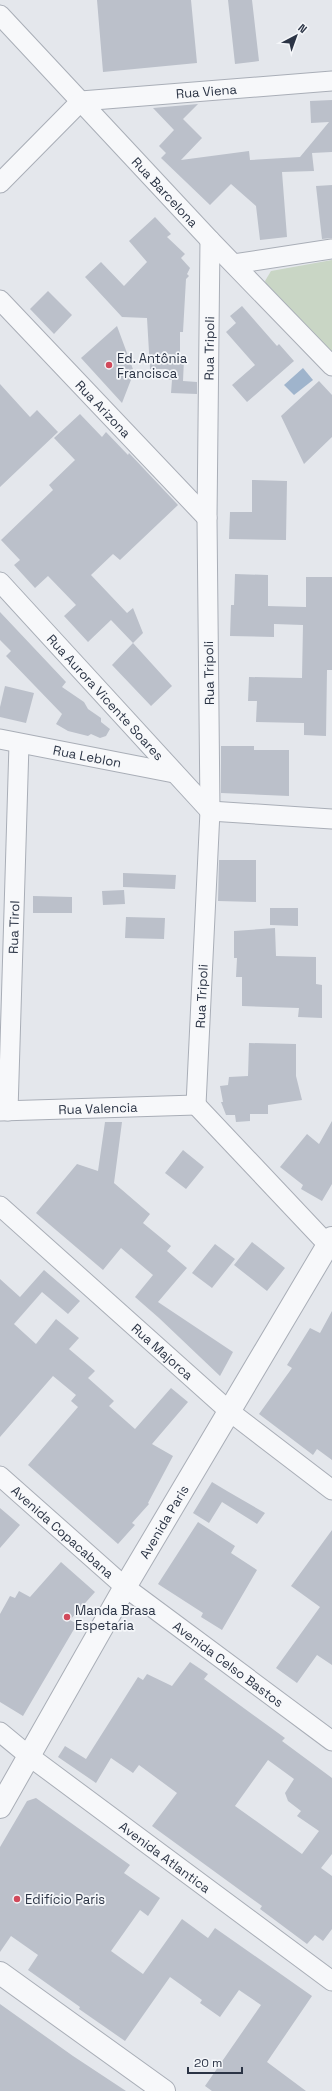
<svg xmlns="http://www.w3.org/2000/svg" width="332" height="2091" font-family="'Space Grotesk',sans-serif">
<style>
.green{fill:#c9d6c5}
.water{fill:#9fb4cc}
.building{fill:#bbc0ca;fill-rule:evenodd}
.lines{fill:none;stroke-linecap:round;stroke-linejoin:round}
.minor-casing{stroke:#a9aeb7;stroke-width:21}
.tertiary-casing{stroke:#a9aeb7;stroke-width:24}
.minor{stroke:#f7f8fa;stroke-width:19}
.tertiary{stroke:#f7f8fa;stroke-width:22}
.poi-dot{fill:#d1495b;stroke:#f4f6f9;stroke-width:1.5}
.labels{text-anchor:middle;dominant-baseline:central;stroke-width:3.5;stroke-linejoin:round;paint-order:stroke}
.street-label{font-size:13px;fill:#2b3445;stroke:#f4f6f9}
.poi-label{font-size:13px;fill:#2b3445;stroke:#f4f6f9;text-anchor:start}
</style>
<rect width="100%" height="100%" fill="#e4e7ec"/>
<path class="green" d="M332,260V358L269,291L265,281L271,271Z"/>
<path class="water" d="M303,368L313,380L294,395L284,385Z"/>
<path class="building" d="M97,0H191L197,63L103,72Z
M228,0H252L259,61L235,64Z
M332,100V152L312,153L314,171L282,172L287,237L260,240L256,206L231,184L210,205L161,158L166,153L159,146L174,130L153,108L198,104L183,119L202,138L181,160L249,151L250,160L300,157L329,122L311,123L310,101Z
M332,185V238L322,239L316,186Z
M155,217L171,234L167,237L185,254L181,258L190,268L187,274L189,276L186,279L183,332H180V357L184,359L183,381L197,382V394L171,393L172,380L165,378L166,369H150L147,318L122,317L85,277L101,262L124,286L147,262L129,241Z
M48,291L72,315L54,334L30,309Z
M242,306L277,346L279,344L294,361L247,402L232,385L255,365L226,332L236,323L230,316Z
M117,326L134,372L122,403L81,358Z
M319,381L332,395V437L304,464L281,416Z
M0,384L30,417L37,410L58,432L0,487Z
M80,414L102,437L106,432L128,455L129,453L178,505L120,560L113,554L91,575L127,613L133,608L143,633L133,643L111,620L88,642L64,616L76,605L48,576L35,588L14,565L20,560L1,540L53,490L49,485L75,460L54,438Z
M252,480L287,481L286,540L229,539L230,512H252Z
M235,574L268,575V606L306,607V577H332V670H327L326,736L304,735V723L256,722L257,701H248L249,677L302,678L303,625L274,624V637L230,636L231,605H234Z
M0,612L66,682L62,687L84,702L88,709L101,718V722L110,729L106,736L100,738L91,734L88,736L68,731L56,724L62,714L6,656L11,651L0,640Z
M133,643L172,686L151,706L112,665Z
M5,686L34,693L26,723L0,717V707Z
M221,746H254V750H289V796L221,793Z
M219,860H256V902L218,901Z
M123,873L176,875L175,889L123,887Z
M124,890L125,904L103,905L102,891Z
M33,896L72,897V913H33Z
M270,908H298V926L270,925Z
M126,917L165,918L164,939L125,938Z
M275,928L276,956L316,957V984L322,985V1018L298,1017L299,1008L242,1006V977H236L237,958H234V931Z
M249,1043L296,1044V1076L302,1100L268,1105V1114H250V1121L236,1122L235,1115H226L221,1102H223L220,1086L228,1085L229,1077L248,1076Z
M332,1121V1184L322,1201L301,1189L303,1185L280,1167L307,1134L319,1144Z
M105,1122H122L114,1183L150,1214L143,1223L171,1246L167,1251L187,1268L158,1302L233,1352L220,1376L159,1318L135,1297L153,1275L121,1248L103,1270L36,1213L77,1164L98,1171Z
M183,1150L204,1167L186,1189L165,1173Z
M252,1242L285,1268L267,1291L234,1265Z
M215,1244L235,1259L212,1288L192,1273Z
M44,1270L80,1301L68,1314L42,1292L14,1324L36,1344L56,1319L79,1338L69,1349L95,1371L88,1378L114,1401L109,1406L135,1429L171,1388L188,1402L152,1444L173,1456L148,1503L149,1504L132,1523L135,1525L118,1544L28,1465L78,1407L71,1401L76,1395L53,1376L0,1437V1279L20,1297Z
M332,1311V1460L317,1449L313,1455L259,1414L292,1368L287,1365L310,1328L320,1333Z
M212,1482L227,1491L265,1513L257,1524L222,1502L209,1523L193,1513Z
M0,1508L20,1525L0,1548Z
M198,1522L235,1546L231,1553L257,1570L222,1630L201,1617L203,1613L158,1584Z
M332,1530V1665L317,1655L297,1683L276,1668L320,1607L291,1586Z
M61,1562L95,1592L70,1620L77,1624L23,1716L0,1702V1614L10,1596L15,1598L19,1591L30,1597Z
M190,1662L208,1674L204,1679L285,1738L282,1741L332,1778V1854L321,1868L332,1876V1929L323,1941L315,1935L307,1944L260,1909L262,1906L152,1826L177,1793L139,1765L133,1773L111,1758L96,1783L58,1757L65,1746L86,1759L138,1677L143,1680L147,1674L172,1686ZM268,1760L294,1779L285,1793L288,1801L301,1811L297,1816L319,1831L302,1854L235,1806Z
M36,1798L130,1865L124,1873L160,1898L148,1916L140,1910L111,1951L143,1974L182,1919L208,1938L215,1928L312,1996L267,2062L306,2091H212L205,2086L261,2005L239,1990L220,2017L200,2003L202,2000L170,1977L125,2041L79,2009L80,2007L28,1970L38,1955L11,1936L0,1952V1847L27,1801Z
M0,2004L73,2056L126,2091H0Z"/>
<g class="lines">
<g class="minor-casing">
<g id="minor">
<path id="s1" d="M0,15L210,240L332,366"/>
<path id="s2" d="M0,183L81,101L332,81"/>
<path d="M234,264L332,249"/>
<path id="s3" d="M0,300L207,518"/>
<path id="s4" d="M0,582L210,811L332,819"/>
<path id="s5" d="M0,739L174,773"/>
<path id="s6" d="M196,1105L210,811L207,518L210,240"/>
<path d="M196,1105L332,1249"/>
<path id="s7" d="M0,1111L196,1105"/>
<path id="s8" d="M8,1111L19,744"/>
<path id="s9" d="M0,1206L229,1411L332,1490"/>
<path id="s10" d="M0,1476L125,1587L332,1741"/>
<path id="s11" d="M0,1732L29,1756L332,1981"/>
</g>
</g>
<g class="tertiary-casing">
<g id="tertiary">
<path id="s12" d="M0,1807L125,1587L332,1238"/>
<path d="M0,1973L164,2091"/>
</g>
</g>
<use href="#minor" class="minor"/>
<use href="#tertiary" class="tertiary"/>
</g>
<g class="poi-dot">
<circle cx="109" cy="365" r="4"/>
<circle cx="67" cy="1617" r="4"/>
<circle cx="17" cy="1899" r="4"/>
</g>
<g class="labels">
<g class="street-label">
<text stroke="none"><textPath href="#s2" startOffset="241">Rua Viena</textPath></text>
<text stroke="none"><textPath href="#s1" startOffset="242">Rua Barcelona</textPath></text>
<text stroke="none"><textPath href="#s6" startOffset="757">Rua Tripoli</textPath></text>
<text stroke="none"><textPath href="#s3" startOffset="150">Rua Arizona</textPath></text>
<text transform="translate(209 673) rotate(-91)">Rua Tripoli</text>
<text stroke="none"><textPath href="#s4" startOffset="156">Rua Aurora Vicente Soares</textPath></text>
<text stroke="none"><textPath href="#s5" startOffset="89">Rua Leblon</textPath></text>
<text stroke="none"><textPath href="#s8" startOffset="184">Rua Tirol</textPath></text>
<text stroke="none"><textPath href="#s6" startOffset="109">Rua Tripoli</textPath></text>
<text stroke="none"><textPath href="#s7" startOffset="98">Rua Valencia</textPath></text>
<text stroke="none"><textPath href="#s9" startOffset="218">Rua Majorca</textPath></text>
<text stroke="none"><textPath href="#s12" startOffset="329">Avenida Paris</textPath></text>
<text stroke="none"><textPath href="#s10" startOffset="84">Avenida Copacabana</textPath></text>
<text stroke="none"><textPath href="#s10" startOffset="296">Avenida Celso Bastos</textPath></text>
<text stroke="none"><textPath href="#s11" startOffset="207">Avenida Atlantica</textPath></text>
</g>
<g class="poi-label">
<text x="117" y="358">Ed. Antônia<tspan x="117" dy="15">Francisca</tspan></text>
<text x="75" y="1610">Manda Brasa<tspan x="75" dy="15">Espetaria</tspan></text>
<text x="25" y="1899">Edifício Paris</text>
</g>
</g>
<g transform="translate(296 36) rotate(41)" stroke="#f4f6f9" stroke-width="3" paint-order="stroke">
<path d="M0-3L7 15L0 10L-7 15Z" fill="#2b3445"/>
<text y="-6" font-size="11" font-weight="bold" text-anchor="middle" fill="#2b3445">N</text>
</g>
<path d="M188 2067v6h54v-6" fill="none" stroke="#2b3445" stroke-width="2"/>
<text x="194" y="2067" font-size="12" fill="#2b3445" stroke="#f4f6f9" stroke-width="3" paint-order="stroke">20 m</text>
</svg>
